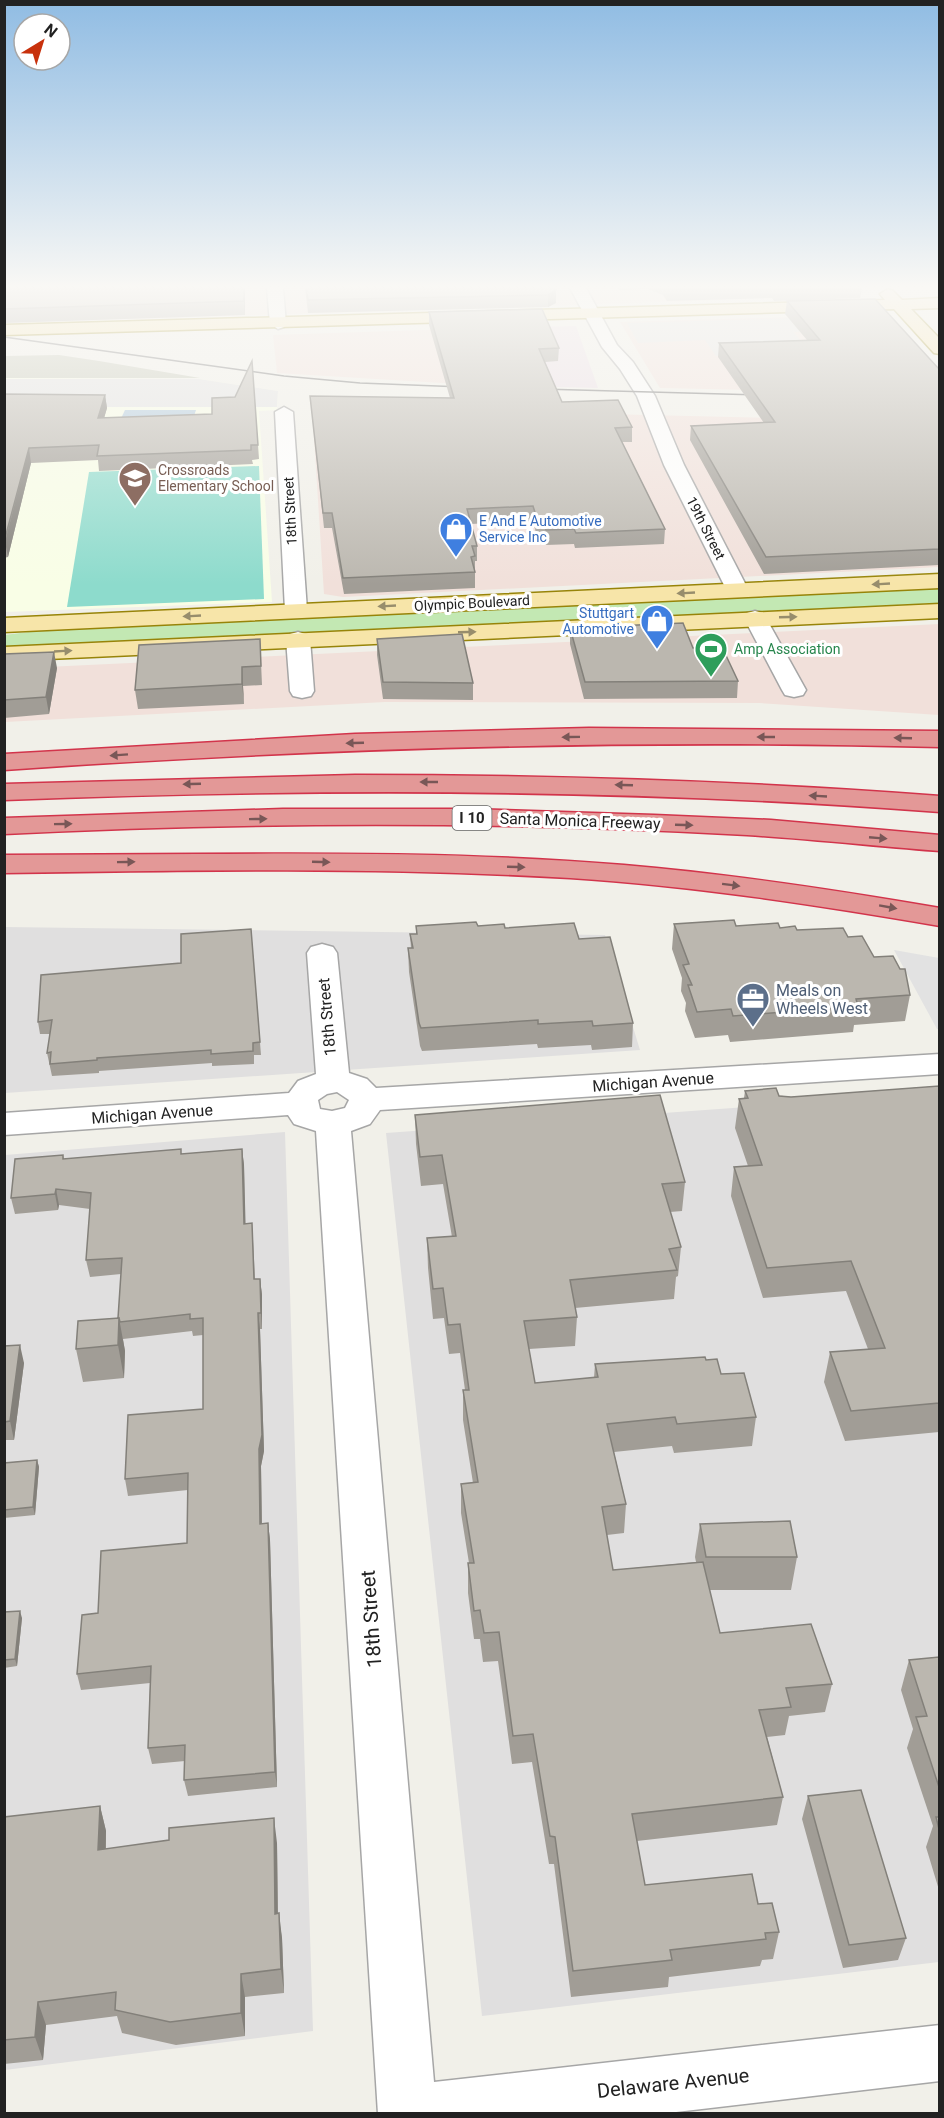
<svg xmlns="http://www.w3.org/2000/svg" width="944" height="2118" font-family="Roboto,sans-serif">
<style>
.residential{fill:#e0dfdf}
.commercial{fill:#f1e0da}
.industrial{fill:#eadce5}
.education{fill:#f9fee6}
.construction{fill:#c3c6b5}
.grass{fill:#c3e8b3}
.pitch{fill:#8ddbcc}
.parking{fill:#e2e2e2}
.water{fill:#adc8dc}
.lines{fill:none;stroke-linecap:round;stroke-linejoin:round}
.minor-casing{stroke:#a6a6a6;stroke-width:3}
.major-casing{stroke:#978409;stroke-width:3}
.highway-casing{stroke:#d2344b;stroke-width:3}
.minor{fill:#fff;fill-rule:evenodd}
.major{fill:#f7e5a9;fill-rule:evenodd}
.highway{fill:#e39897;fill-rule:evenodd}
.tram{stroke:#707070;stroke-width:1.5}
.wall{fill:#a19d96}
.shaded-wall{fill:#83807a}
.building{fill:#bbb7af;stroke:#83807a;stroke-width:1.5}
.oneway{fill:#978d6c}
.oneway2{fill:#795757}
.labels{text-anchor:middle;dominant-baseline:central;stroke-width:6;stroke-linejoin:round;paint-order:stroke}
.far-education-label{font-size:14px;fill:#785e54;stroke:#fff;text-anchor:start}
.far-street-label{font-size:14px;fill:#222;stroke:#fff}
.far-shop-label{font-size:14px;fill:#366cbe;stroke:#fff;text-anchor:start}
.far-leisure-label{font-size:14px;fill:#27864d;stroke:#fff;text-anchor:start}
.shield{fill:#fff;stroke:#646464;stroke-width:1.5}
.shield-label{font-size:15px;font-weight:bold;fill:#222}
.street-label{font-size:16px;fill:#222;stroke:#fff}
.service-label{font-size:16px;fill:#4e5e75;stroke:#fff;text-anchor:start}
.near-street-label{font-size:20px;fill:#222;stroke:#fff}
</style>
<rect width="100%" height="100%" fill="#f1f0e9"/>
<path class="residential" d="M5,927L605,935L640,1050L5,1093Z
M939,1093V1962L482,2016L386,1133Z
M285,1132L313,2031L5,2070V1155Z"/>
<path class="commercial" d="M4,288H717L725,300L5,323Z
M861,315L939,394L660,388L620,322Z
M455,329L475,385L277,373L273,335Z
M312,407L939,422V567L343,597L324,594Z
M940,624L939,715L760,703L385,702L5,722L4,669Z"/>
<path class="industrial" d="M576,326L598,388L475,385L455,329Z"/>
<path class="education" d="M4,378L199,379L278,391L277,410L259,411L272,602L5,612Z"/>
<path class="construction" d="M59,355L99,361L200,378H5V356Z"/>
<path class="grass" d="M939,587V603L5,648L4,635L45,630Z"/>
<path class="pitch" d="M259,466L264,599L67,607L89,472Z"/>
<path class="parking" d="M861,316L873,329L794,332L810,353L716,356L705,340L638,343L627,323Z
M5,379H199L278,391L277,407H5Z
M894,950L939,958V1029H937Z"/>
<path class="water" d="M125,410H196L191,425L117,427Z"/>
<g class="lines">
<g class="minor-casing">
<path id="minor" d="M267,288H283L286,324L284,327L278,329L270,324Z
M570,288H586L617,345L633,362L655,396L684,465L749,591L746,596H730L727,591L664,465L637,396L620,369L602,347Z
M284,407L293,412L307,610L304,615H288L285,610L275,412Z
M755,611L763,613L766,618L806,690L803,695L794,697L785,695L782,690L744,618L747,613Z
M298,632L306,634L310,639L314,691L311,696L302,698L293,696L290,691L286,639L290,634Z
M322,944L333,947L337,953L349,1073L367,1079L376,1088L940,1054V1074L380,1110L370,1124L351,1131L434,2082L940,2025V2081L659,2114H378L316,1131L294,1124L288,1115L4,1135V1113L289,1093L298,1081L316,1074L307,953L311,947ZM337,1092L349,1100L345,1108L332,1111L320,1109L318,1100L327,1094Z"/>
</g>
<g class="major-casing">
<path id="major" d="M888,289L893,291L902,300L940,298V308L911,309L940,339V354L934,353L894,309L4,335V325L885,300L880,294Z
M940,574V588L4,632V618Z
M940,604V618L4,661V647Z"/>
</g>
<g class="highway-casing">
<path id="highway" d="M589,728L940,731V747C627,739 316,748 4,770V754L355,734Z
M355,775C550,775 745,781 940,796V812C628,788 317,788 4,800V784Z
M283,809H469L654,815L771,820L940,835V851C875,846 811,839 747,835C500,821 252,822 4,834V818Z
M197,854C339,853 482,853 624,865C730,874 835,890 940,908V926C817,905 694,886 570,878C382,867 193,870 4,873V855Z"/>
</g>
<use href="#minor" class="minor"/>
<use href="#major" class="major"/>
<use href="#highway" class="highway"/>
<path class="tram" d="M4,337L284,376L360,383L463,387
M541,389L760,395"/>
</g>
<path class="wall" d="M4,288H245V315L4,323Z
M305,288H555L556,290V303L548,307L308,313Z
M618,288H862L860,298L774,301L772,298L667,301L663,295L648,289L619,290Z
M787,301L939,369V565L764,574L690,440L691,426L764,423L718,357L719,343L807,340L785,314Z
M429,312L559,348L558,361L545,362L562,402L632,427V442H622L665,529L664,544L575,548L574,544L546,545L543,537H537L533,521L471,524L477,546V561H475V588L344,594L332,528H324L310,396L450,398L429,325Z
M252,361L259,459L252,460L253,464L99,471L98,460L31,463L8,557L4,558V394L105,395L107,408L104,418L212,414L235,397Z
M570,628L693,648L738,681L737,698L584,699L570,644Z
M260,639L262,685L243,686L244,704L138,709L135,690Z
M377,639L473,683V700L383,699L377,655Z
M4,654L57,668L49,714L4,718Z
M674,924L780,928L848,937L874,957L910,995L905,1021L854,1025L853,1032L730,1042L728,1035L695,1038L685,1011L686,1003L681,991L682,978L672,949Z
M416,926H478L505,928L579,939L633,1023L632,1047L592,1050L591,1045L538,1048L537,1044L422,1051L420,1046L409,972L408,948H411L410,934H416Z
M251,929L261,1055H254V1064L212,1066V1063L99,1071V1073L52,1076L47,1053L50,1034H40L38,1022L181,963Z
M939,1086V1432L845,1441L824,1382L830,1352L868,1349L846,1291L763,1298L731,1196L734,1167L748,1166L735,1128L739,1099L744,1098L745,1091L791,1097Z
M415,1115L685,1182L682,1211L670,1212L681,1247L678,1276L676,1277L674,1299L575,1308L577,1317L575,1346L529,1349L535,1383L594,1378L595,1364L706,1360L721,1374L756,1417L752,1446L674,1453L672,1446L614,1452L626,1504L624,1533L607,1535L613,1570L696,1562L695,1557L700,1524L797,1557L791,1590H709L720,1633L832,1684L825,1712L789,1716L785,1735L767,1737L783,1797L777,1825L637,1841L645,1885L758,1904L779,1932L773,1959L762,1960L760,1966L669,1977L668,1987L571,1997L554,1864H549L532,1762L512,1764L498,1661L483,1662L480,1639H474L468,1593V1563H469L461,1513V1484L473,1483L463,1420V1390H465L460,1353L449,1354L444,1318L433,1319L428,1268L427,1238L452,1237L443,1184L421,1186L416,1144Z
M242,1149L244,1165L245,1224L253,1240L255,1279H260L262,1295V1329H260L264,1451L261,1466L262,1524L268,1523L270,1540L277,1787L188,1796L184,1780L185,1761L152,1764L148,1748L150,1683L81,1690L77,1674L98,1613L187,1543L188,1490L128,1496L125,1479L203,1409V1335L193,1336L192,1331L123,1339L125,1351L124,1378L83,1382L76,1349L118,1318L121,1274L90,1277L86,1260L90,1209L59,1205L58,1210L15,1214L11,1198L63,1155L64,1159L182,1154Z
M4,1346L24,1363L14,1440H4Z
M37,1460L39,1467L35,1515L4,1518V1463Z
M4,1612L22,1618L17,1666L4,1668Z
M939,1657V1890L926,1847L933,1826L907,1748L913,1729L901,1690L909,1660Z
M808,1796L906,1938L898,1960L843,1968L802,1819Z
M100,1806L106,1831V1849L277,1843L278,1914L282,1938L284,1993L245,1997V2036L176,2045L122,2033L117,2016L46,2025L43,2060L4,2064V1817Z"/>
<path class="shaded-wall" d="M244,288H245V315L244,301Z
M556,290V303L548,307V295Z
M105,395L107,408L100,432L98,418Z
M29,448L31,463L8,557L5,542Z
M54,652L57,668L49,714L46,697Z
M242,667L243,686L244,704L242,684Z
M242,1149L244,1165L246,1240L244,1224Z
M56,1189L59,1205L58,1210L55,1194Z
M260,1279L262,1295V1329L261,1313Z
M258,1313L260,1329L264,1451L261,1466L262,1540L260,1524Z
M119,1318L125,1351L124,1378L118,1345Z
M20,1345L24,1363L14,1440L10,1421Z
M37,1460L39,1467L35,1515L33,1507Z
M268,1523L270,1540L277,1787L275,1772Z
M20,1611L22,1618L17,1666L15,1659Z
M100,1806L106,1831L105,1875L98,1850Z
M274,1818L277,1843L278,1938L275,1914Z
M279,1913L282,1938L284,1993L281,1969Z
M241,1974L245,1997V2036L241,2013Z
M38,2002L46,2025L43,2060L35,2037Z"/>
<path class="building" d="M4,288H244V301L4,309Z
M306,288H555L556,290L548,295L308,300Z
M875,299L939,369V549L766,557L691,426L775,422L719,343L820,340L787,301Z
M542,309L559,348L539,349L562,402L618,400L632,427L615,428L665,529L576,533L574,529L546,530L543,522H538L533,506L467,509L477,546H472L475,556L471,557L475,572L343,578L332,513H323L310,396L454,398L429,312Z
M252,361L258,445H251V450L97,456L99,445L29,448L4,542V394L105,395L98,418L212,414V398L235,397Z
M683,623L693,648L722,647L738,681L585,682L570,628Z
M462,634L473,683L383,682L377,639Z
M260,639L261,666L242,667V684L135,690L139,645Z
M54,652L46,697L4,700V654Z
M734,920L736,926L778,923L780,928L795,926L797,930L843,928L848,937L862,936L874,957L893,956L900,969H905L910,995L856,999L858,1006L733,1016L731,1009L697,1012L688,985H692L683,965L689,964L674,924Z
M476,922L478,926L504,924L505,928L574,923L579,939L610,937L633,1023L593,1026L592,1021L538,1024V1020L421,1028L419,1023L408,948H413L410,934H417L416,926Z
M251,929L260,1042L253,1043V1051L211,1054V1050L97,1058V1060L50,1064L51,1052L47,1053L52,1020L38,1022L41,975L181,963V934Z
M939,1086V1403L851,1411L830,1352L885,1348L851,1261L767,1268L734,1167L762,1165L739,1099L748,1098L745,1091L776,1088L779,1096L791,1097Z
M660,1095L685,1182L662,1184L681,1247L669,1249L677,1270L570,1280L577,1317L524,1321L535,1383L598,1377L595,1364L705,1357L706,1360L717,1359L721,1374L744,1373L756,1417L677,1424L675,1417L607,1424L626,1504L602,1507L613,1570L703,1562L720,1633L811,1624L832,1684L786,1688L791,1707L759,1710L783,1797L632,1814L645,1885L752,1874L758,1904L772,1903L779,1932L765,1933L766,1939L670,1950L672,1960L573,1971L555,1837L550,1836L533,1734L513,1736L499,1632L484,1633L480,1610L474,1611L468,1563H474L461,1484L478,1482L463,1390H469L460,1324L448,1325L443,1288L433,1289L427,1238L456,1236L442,1155L420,1157L415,1115Z
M181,1149V1154L242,1149L244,1224L252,1223L254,1279H260L261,1313H258L262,1435L259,1449L260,1524L268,1523L275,1772L184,1780L185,1745L148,1748L151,1666L77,1674L82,1615L98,1613L101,1551L187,1543L188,1473L125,1479L128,1415L203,1409V1318L190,1319V1314L120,1322L119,1318H118L122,1258L86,1260L91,1193L56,1189L55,1194L11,1198L15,1159L63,1155V1159Z
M119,1318L118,1345L76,1349L78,1321Z
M20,1345L10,1421L4,1422V1346Z
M37,1460L33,1507L4,1510V1463Z
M790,1521L797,1557H706L700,1524Z
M20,1611L15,1659L4,1660V1612Z
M939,1657V1787L916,1717L927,1716L909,1660Z
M861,1790L906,1938L849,1945L808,1796Z
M100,1806L98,1850L169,1840V1828L274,1818L275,1914L279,1913L281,1969L241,1974V2013L170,2022L115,2010L116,1992L38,2002L35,2037L4,2040V1817Z
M936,1817H939V1829Z"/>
<defs><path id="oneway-solid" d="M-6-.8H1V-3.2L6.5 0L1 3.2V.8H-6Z" transform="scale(1.5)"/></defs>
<g class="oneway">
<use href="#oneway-solid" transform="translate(881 584) rotate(177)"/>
<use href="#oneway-solid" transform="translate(686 593) rotate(177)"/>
<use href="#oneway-solid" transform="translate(387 606) rotate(177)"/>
<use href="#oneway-solid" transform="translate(192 616) rotate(177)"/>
<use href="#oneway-solid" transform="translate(788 617) rotate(-2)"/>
<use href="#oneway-solid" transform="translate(467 632) rotate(-2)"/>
<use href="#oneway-solid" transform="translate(63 651) rotate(-3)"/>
</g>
<g class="oneway2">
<use href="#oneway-solid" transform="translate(571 737) rotate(179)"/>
<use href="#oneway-solid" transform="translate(766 737) rotate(-180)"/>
<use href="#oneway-solid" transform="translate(903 738) rotate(-178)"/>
<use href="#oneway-solid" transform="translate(355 743) rotate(178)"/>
<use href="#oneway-solid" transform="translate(119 755) rotate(176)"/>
<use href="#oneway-solid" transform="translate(429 782) rotate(180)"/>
<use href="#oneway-solid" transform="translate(192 784) rotate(178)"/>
<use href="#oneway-solid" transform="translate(624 785) rotate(-178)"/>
<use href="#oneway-solid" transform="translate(818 796) rotate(-177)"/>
<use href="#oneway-solid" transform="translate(258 819) rotate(-1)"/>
<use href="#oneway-solid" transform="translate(63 824) rotate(-1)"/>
<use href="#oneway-solid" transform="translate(684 825) rotate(2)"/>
<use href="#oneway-solid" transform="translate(878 838) rotate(5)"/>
<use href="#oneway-solid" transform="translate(126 862) rotate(-1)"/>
<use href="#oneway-solid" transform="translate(321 862) rotate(2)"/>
<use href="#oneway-solid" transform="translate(516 867) rotate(2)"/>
<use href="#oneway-solid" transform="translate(731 885) rotate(7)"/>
<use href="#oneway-solid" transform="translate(888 907) rotate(10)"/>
</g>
<linearGradient id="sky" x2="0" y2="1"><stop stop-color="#90bce3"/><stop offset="0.49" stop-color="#f9f8f5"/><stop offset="1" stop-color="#f9f8f5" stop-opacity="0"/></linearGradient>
<rect width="944" height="585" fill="url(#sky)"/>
<defs>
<g id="school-pin" transform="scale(1.725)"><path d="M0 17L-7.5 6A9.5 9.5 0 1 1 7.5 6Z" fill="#8d6e63" stroke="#fff"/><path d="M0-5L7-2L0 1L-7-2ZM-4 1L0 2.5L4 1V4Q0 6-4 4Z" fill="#fff"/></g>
<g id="shop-pin" transform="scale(1.725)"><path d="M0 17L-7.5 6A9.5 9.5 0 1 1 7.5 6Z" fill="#3f7fe0" stroke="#fff"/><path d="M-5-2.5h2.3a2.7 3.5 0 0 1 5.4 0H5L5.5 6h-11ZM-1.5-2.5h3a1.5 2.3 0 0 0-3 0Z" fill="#fff"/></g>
<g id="stadium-pin" transform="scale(1.725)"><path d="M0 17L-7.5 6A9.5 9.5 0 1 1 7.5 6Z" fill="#2e9e5b" stroke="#fff"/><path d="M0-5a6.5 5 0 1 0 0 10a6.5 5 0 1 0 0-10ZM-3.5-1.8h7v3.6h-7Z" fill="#fff"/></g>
<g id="office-pin" transform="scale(1.725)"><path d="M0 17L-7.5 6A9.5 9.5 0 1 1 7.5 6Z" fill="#5c6f8a" stroke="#fff"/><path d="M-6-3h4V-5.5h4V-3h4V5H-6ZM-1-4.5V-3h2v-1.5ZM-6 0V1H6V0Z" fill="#fff"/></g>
</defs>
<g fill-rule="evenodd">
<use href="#school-pin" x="135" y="478"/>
<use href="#shop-pin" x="456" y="529"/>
<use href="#shop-pin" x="657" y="621"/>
<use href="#stadium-pin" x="711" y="649"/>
<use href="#office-pin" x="753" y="999"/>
</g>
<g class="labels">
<g class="far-education-label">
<text x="158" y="470">Crossroads<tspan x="158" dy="16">Elementary School</tspan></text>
</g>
<g class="far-street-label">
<text transform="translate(290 511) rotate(-93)">18th Street</text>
<text transform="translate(706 528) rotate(63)">19th Street</text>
<text transform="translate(472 603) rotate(-3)">Olympic Boulevard</text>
</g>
<g class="far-shop-label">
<text x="479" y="521">E And E Automotive<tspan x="479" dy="16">Service Inc</tspan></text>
<text x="634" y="613" text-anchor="end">Stuttgart<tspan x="634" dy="16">Automotive</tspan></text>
</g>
<g class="far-leisure-label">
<text x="734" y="649">Amp Association</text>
</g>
<rect class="shield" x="452.5" y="806" width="39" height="24" rx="4.5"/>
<g class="shield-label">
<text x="472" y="818">I 10</text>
</g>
<g class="street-label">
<text transform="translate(580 821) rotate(2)">Santa Monica Freeway</text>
<text transform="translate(327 1017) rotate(-95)">18th Street</text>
<text transform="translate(653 1082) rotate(-4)">Michigan Avenue</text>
<text transform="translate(152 1114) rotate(-4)">Michigan Avenue</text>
</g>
<g class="service-label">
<text x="776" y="990">Meals on<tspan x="776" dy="18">Wheels West</tspan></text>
</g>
<g class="near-street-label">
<text transform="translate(371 1619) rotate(-94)">18th Street</text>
<text transform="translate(673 2083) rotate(-6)">Delaware Avenue</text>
</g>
</g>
<rect width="944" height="2118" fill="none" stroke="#222222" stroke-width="12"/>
<g transform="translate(42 42) rotate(38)"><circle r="28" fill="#ffffff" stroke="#a7a7a7" stroke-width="1.5"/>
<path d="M0-4.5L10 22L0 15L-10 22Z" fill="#c8310c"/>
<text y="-9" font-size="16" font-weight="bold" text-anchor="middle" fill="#222222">N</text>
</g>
</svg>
